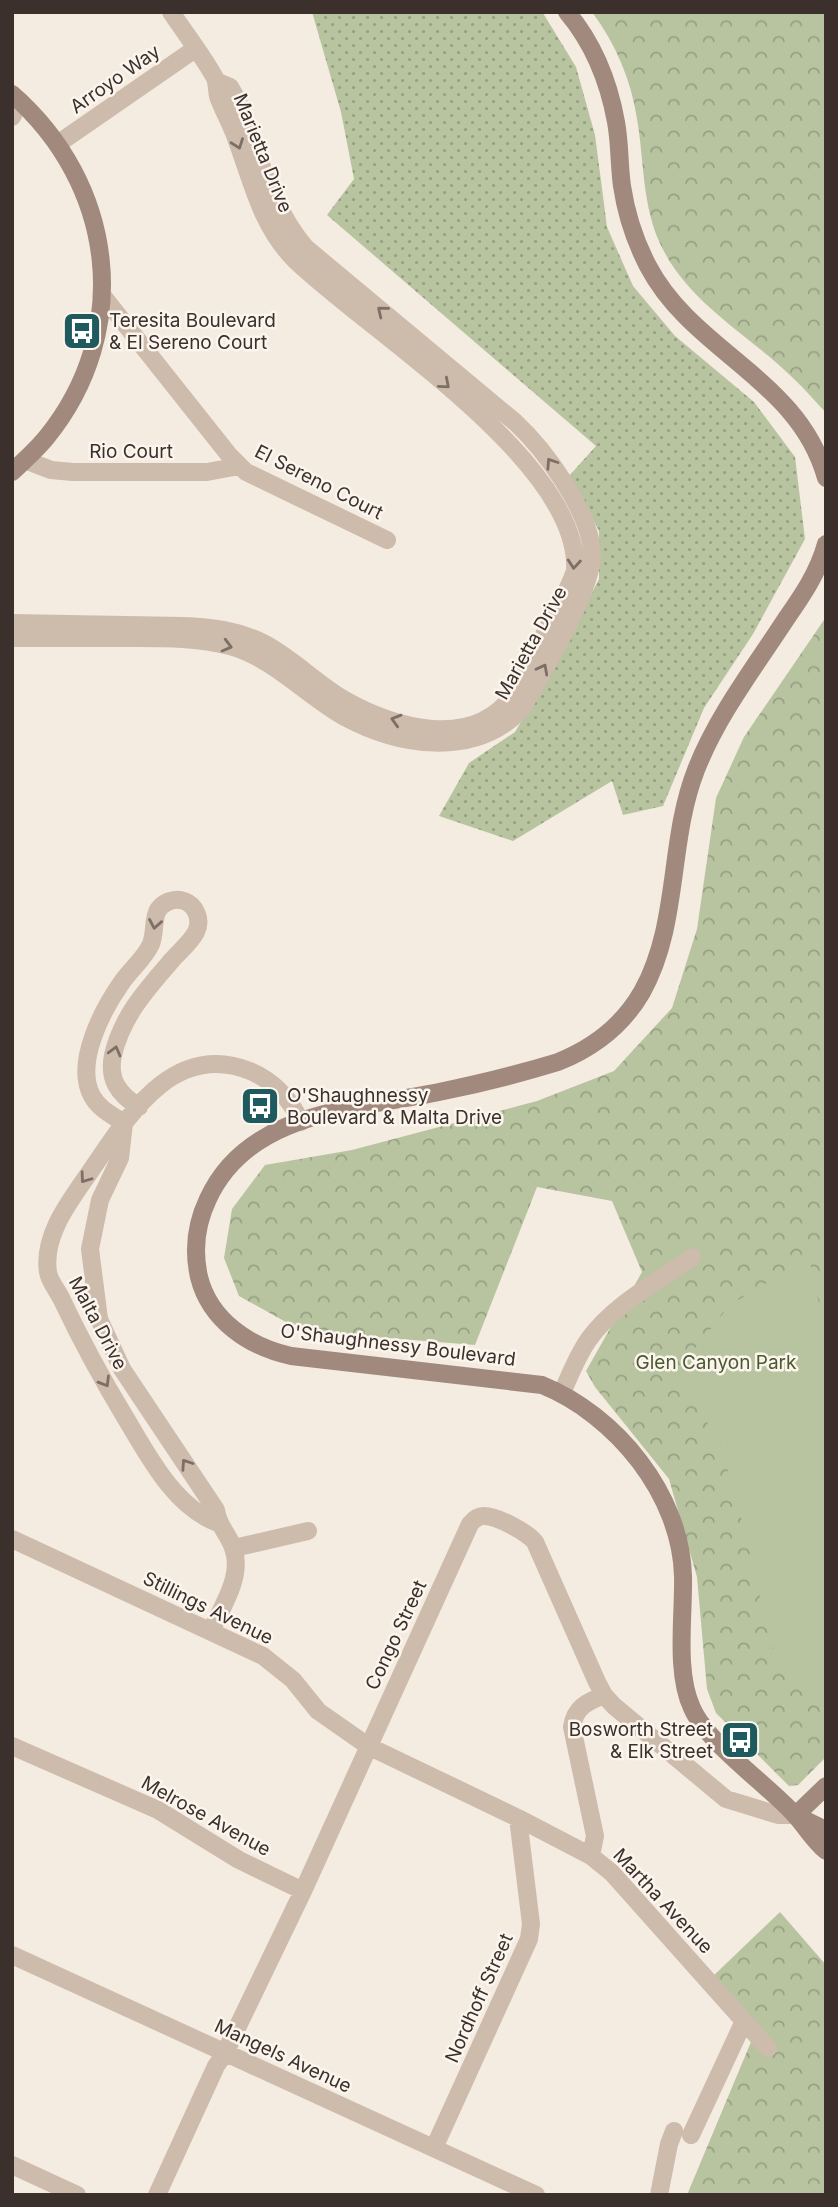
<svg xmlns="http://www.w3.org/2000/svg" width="838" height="2207" font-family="Inter,sans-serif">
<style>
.grass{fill:url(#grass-dots)}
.forest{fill:url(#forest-crowns)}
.pitch{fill:#b8c4a0}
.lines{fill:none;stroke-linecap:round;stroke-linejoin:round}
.street{stroke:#cdbbac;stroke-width:18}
.secondary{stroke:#a18a7d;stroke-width:18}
.oneway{stroke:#7d6f65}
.labels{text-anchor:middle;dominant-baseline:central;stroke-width:5;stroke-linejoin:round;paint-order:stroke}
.street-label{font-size:19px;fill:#3b302b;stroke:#fbf5ee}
.poi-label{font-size:19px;fill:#3b302b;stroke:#fbf5ee;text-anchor:start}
.park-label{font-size:19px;fill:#4a5a2e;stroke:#fbf5ee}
</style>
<defs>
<pattern id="grass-dots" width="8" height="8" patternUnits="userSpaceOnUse" patternTransform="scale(1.75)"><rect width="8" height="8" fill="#b8c4a0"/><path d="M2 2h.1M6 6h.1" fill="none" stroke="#97a083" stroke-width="1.8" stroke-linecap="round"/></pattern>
<pattern id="forest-crowns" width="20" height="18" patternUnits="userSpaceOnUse" patternTransform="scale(1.75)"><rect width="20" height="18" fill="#b8c4a0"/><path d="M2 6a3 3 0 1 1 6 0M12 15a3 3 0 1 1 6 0" fill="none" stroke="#97a083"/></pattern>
</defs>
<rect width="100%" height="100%" fill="#f4ebe1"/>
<path class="grass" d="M312,12L543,13L576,67L595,135L607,227L633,286L675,336L754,402L795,457L805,539L753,634L704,708L663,806L623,815L612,781L513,841L439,816L469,763L515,732L557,662L599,579V531L569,476L596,446L327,215L354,179L341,112Z"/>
<path class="forest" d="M592,12H826V413C815,401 805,389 793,378C746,332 685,302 658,239C642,200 644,159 637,119C631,80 616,44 592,12Z
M826,617V1757L798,1785L789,1786L716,1713L707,1689L697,1577L669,1479L595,1387L586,1371L642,1272L612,1201L537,1187L475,1345L302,1331L239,1296L224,1258L232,1209L265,1165L352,1150L537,1101L614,1071L672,1008L697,929L716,798L744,737Z
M780,1912L826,1965V2195H687L756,2030L710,1979Z"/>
<path class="pitch" d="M810,1257L812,1279L826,1326V1702L819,1701L777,1658L769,1635L747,1540L720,1442L675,1373L730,1305Z"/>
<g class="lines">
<path class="street" d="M12,117L20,101
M59,143L195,49
M102,295L229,455L246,472L387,540
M25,460L51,470L73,472H207L239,466
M12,623L182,626C210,627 239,630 265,644C293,659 316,683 343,699C394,728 473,751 513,695C524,680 531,660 540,643C552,619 566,596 575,571C582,462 367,330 295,260C261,226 252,181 236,138C231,124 224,112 219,99C216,92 218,85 215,78C203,56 185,33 171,12
M12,638C50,638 87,638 124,638C160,638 195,637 230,646C273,658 305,694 343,716C398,746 473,759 521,710C540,677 593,590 592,554C591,512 545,450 515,422L306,248C269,205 258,150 237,99L230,87L216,81
M124,1123L120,1158L100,1200L90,1249L99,1319L122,1369L216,1510C218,1527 230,1535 234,1551C242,1577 222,1607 211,1631
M124,1123C112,1115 99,1109 92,1096C74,1063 103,1009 122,982C131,969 145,958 151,944C155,934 153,922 157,912C161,903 174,897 184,901C196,905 202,920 196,932C191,942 179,952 172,960C147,989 122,1016 113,1055C108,1079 118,1094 139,1107
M562,1393C570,1375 577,1356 589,1339C614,1304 658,1282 692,1257
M218,1523C174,1507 148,1455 125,1417C102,1379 81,1340 62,1300C58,1291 49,1281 48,1272C42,1233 74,1196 94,1166C130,1113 175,1041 250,1071C274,1081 290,1099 301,1122
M12,1539L263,1656L293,1680L318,1711L368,1746L518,1818L591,1856
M234,1548L308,1531
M604,1695C587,1702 575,1707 572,1727L595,1836L591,1856L612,1873L768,2048
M12,1746L158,1810L239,1860L303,1891
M12,1955L536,2195
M691,2135L744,2021
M434,2148L529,1939L531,1924L518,1818
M12,2165L77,2195
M157,2195L216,2066L225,2053L303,1891L470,1524C474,1519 478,1516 484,1516C497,1516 527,1532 535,1542L597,1682L604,1695L614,1706L726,1799L778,1815H796
M659,2195L669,2144L674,2131"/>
<path class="secondary" d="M567,12C593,43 609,83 616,122C620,143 619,165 622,186C626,213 635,241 648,266C693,352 799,379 826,478
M12,94C115,184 134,330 46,438C36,450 24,461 12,472
M826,544C818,573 802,596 786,619C754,668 717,716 696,770C668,841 680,924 642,992C623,1025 593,1048 558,1062C519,1074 478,1084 439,1092C356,1109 248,1111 208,1199C196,1224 193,1250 199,1277C210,1321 250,1347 291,1356L542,1385C616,1415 681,1495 683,1576C684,1616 675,1672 692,1708C707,1743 768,1785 795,1815C806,1827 813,1840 826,1851
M796,1815L826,1786
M799,1817L826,1830"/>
</g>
<defs><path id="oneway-chevron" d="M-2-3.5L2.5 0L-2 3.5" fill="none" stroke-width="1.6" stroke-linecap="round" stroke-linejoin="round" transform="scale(1.75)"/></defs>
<g class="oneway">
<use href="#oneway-chevron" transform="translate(238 144) rotate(70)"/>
<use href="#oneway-chevron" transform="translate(382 311) rotate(-141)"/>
<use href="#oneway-chevron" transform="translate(445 384) rotate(41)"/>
<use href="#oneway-chevron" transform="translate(551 463) rotate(-124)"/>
<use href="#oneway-chevron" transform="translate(574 564) rotate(95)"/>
<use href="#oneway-chevron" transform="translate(227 646) rotate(15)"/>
<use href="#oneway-chevron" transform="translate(543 669) rotate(-62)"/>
<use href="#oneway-chevron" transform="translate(396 720) rotate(-164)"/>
<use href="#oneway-chevron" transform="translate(155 924) rotate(100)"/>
<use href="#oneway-chevron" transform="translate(115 1051) rotate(-75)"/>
<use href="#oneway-chevron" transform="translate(85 1178) rotate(126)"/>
<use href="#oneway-chevron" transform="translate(105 1382) rotate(59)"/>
<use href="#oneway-chevron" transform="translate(186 1464) rotate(-124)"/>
</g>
<defs>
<g id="bus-square" transform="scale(2.0125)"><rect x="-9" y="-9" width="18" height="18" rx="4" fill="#1f5a5e" stroke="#fbf5ee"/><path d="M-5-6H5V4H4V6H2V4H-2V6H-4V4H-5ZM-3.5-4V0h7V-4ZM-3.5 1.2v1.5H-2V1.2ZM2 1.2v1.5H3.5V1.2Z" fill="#fff"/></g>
</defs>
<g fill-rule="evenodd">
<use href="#bus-square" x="82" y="331"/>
<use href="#bus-square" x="260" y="1106"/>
<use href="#bus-square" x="740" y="1740"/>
</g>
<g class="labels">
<g class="street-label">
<text transform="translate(115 79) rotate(-35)">Arroyo Way</text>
<text transform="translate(263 153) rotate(68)">Marietta Drive</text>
<text x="131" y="451">Rio Court</text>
<text transform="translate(319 482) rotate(27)">El Sereno Court</text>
<text transform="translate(531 643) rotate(-61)">Marietta Drive</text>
<text transform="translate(98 1323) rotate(62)">Malta Drive</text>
<text transform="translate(398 1345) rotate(7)">O'Shaughnessy Boulevard</text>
<text transform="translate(208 1608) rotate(26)">Stillings Avenue</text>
<text transform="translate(396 1635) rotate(-65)">Congo Street</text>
<text transform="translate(206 1816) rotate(29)">Melrose Avenue</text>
<text transform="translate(663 1901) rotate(47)">Martha Avenue</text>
<text transform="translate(479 1998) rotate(-66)">Nordhoff Street</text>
<text transform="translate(283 2056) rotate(25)">Mangels Avenue</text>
</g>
<g class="poi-label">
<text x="109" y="320">Teresita Boulevard<tspan x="109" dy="22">&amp; El Sereno Court</tspan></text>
<text x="287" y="1095">O'Shaughnessy<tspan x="287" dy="22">Boulevard &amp; Malta Drive</tspan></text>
<text x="713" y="1729" text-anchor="end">Bosworth Street<tspan x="713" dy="22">&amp; Elk Street</tspan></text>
</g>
<g class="park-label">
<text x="716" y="1362">Glen Canyon Park</text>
</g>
</g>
<rect width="838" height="2207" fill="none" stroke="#3b302b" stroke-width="28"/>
</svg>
